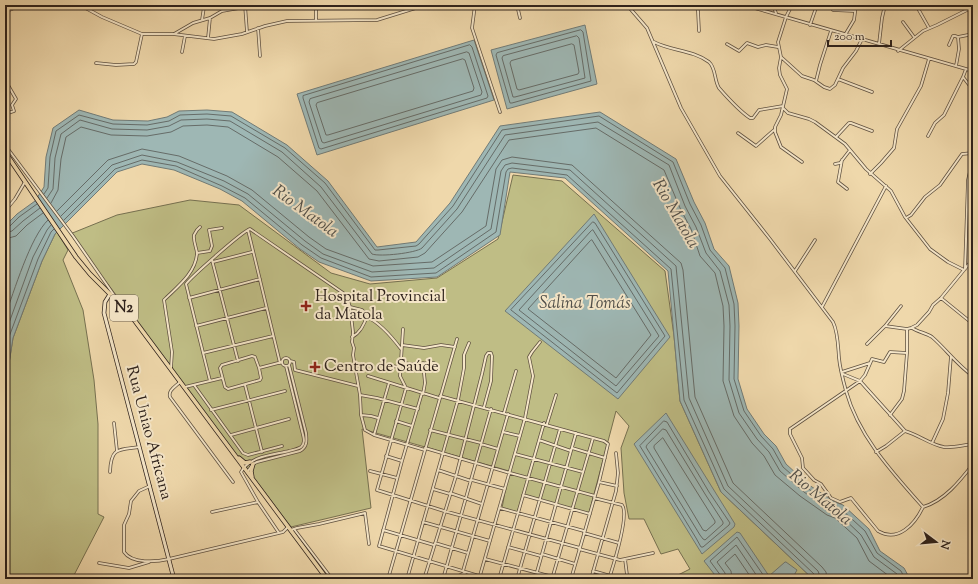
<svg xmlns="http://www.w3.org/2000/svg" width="978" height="584" font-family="'Sorts Mill Goudy',serif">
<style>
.green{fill:#bfbd85;stroke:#767050}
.water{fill:#9eb7b4;stroke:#717b77}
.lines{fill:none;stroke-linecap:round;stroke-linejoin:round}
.shore{stroke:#666c68;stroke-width:1}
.street-casing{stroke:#5e5040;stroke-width:3.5}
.secondary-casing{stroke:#2e221c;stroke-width:4.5}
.primary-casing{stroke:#2e221c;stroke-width:5}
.street{stroke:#f5e6c8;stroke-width:2}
.secondary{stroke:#f5e6c8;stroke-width:3}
.primary{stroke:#efd8ab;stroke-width:3.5}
.poi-dot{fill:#8f2418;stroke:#f5e6c8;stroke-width:1.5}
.labels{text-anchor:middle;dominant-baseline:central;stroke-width:4;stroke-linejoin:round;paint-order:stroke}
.shield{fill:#f5e6c8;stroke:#6a5d50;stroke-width:1}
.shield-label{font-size:15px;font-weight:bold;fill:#2e221c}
.poi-label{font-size:16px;fill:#2e221c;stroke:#f5e6c8;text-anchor:start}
.street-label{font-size:16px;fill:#2e221c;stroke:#f5e6c8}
.water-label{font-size:17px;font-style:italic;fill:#504f4a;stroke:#f5e6c8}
</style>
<rect width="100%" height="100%" fill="#efd8ab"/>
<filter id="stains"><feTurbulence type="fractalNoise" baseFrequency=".005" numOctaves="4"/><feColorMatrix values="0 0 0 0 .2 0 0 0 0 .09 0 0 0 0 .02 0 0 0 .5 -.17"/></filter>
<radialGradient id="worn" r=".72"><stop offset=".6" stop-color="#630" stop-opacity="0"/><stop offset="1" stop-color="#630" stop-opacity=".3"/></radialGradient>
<path class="green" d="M513,175L562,181L665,271L674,336L680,401L721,492L813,579H670L690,569L678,549L661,554L644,519H629L624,493L621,448L629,426L616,411L589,513L523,496L517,512L502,508L509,471L362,429L371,508L291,527L70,234L117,215L190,200L239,205L331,273L370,284L437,278L498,239Z
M57,232L68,250L63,260L83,310L94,380L98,424V514L104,517L72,579H5V389L13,338L42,261L55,234Z"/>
<path class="water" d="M585,25L597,84L507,109L491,50Z
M474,40L494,100L317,155L297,94Z
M79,110L113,120L148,121L167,117L179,111L207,110L232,112L287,145L328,181L377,247L416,242L450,203L500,126L600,112L676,159L694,202L705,223L714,249L729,266L738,303L739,326L738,379L747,409L764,434L776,446L786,464L809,485L835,502L843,505L869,529L880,551L904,568L910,579H813L721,492L680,401L668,271L565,178L510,172L500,235L437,277L371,281L319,262L300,249L242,201L220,189L174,170L142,164L117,172L55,234L42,261L13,338L5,389V226L17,214L35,201L44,187L46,157L53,128Z
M594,214L670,337L618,399L505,311Z
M666,413L735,524L734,527L702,554L634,444Z
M737,532L740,533L769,576L785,562H786L797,570L792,579H718L704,561Z"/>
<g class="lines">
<path class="shore" d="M581,30L583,32L591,81L512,103H510L496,55L497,53Z
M577,36L579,38L585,78L515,97H513L502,58L503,56Z
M572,44L574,45L579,72L578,74L519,90L517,89L510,63L511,61Z
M470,45L472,47L488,96L487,98L321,149L319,148L303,98V96Z
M467,52L469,53L482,92L481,95L324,143L322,142L309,102L310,99Z
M463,59L465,60L474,88L473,91L328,135H326L316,105L317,103Z
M44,194L48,188L50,157L56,131L79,115L113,124L147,125L169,121L180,115L207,114L231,116L285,148L325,183L375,250H378L416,246L419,244L453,206L502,130L599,116L673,162L690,204L701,225L710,250L725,268L734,304L735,326L734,379L744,411L761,436L773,449L783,467L807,488L833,505L841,509L865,531L877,553L901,571L905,579
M47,198L53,189L55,158L61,134L80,120L112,129L147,130L169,126L181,120L207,119L230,121L282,152L321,187L372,254C380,257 416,253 422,248L457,209L505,135L598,122L669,165L685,206L696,227L706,253L720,271L729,305L730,326L729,380L739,413L757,439L769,452L780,471L804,492L830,510L838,513L861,535L874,557L897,574L900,579
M51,203L58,190L61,159L66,137L81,127L111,135L147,136L171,132L183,126L207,125L228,127L278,157L317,191L369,259L379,261L418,257L425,253L462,212L509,140L596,128L664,170L680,208L691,229L700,256L715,273L723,306L724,326L723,381L734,416L752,443L764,456L775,475L800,496L827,515L835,518L857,538L869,561L893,579
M57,211L108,160L142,149L179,156L227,176L252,190L309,237L326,249L373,266L432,262L486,226L496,169L502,160L512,157L572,165L681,263L683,270L695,397L733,483L822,567L826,572L827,579
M61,216L112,165L142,155L177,162L224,181L248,194L305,241L323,254L372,272L434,268L491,229L501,171L505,165L512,163L570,170L676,266L689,398L728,486L818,571L821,579
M64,220L115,169L142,160L176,166L222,186L245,198L302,245L321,258L371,277L436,273L496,232L506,172L508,169L512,168L567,175L671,269L684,400L724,489L814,574L816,579
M593,222L595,223L665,336L617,393L511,310Z
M5,228L9,227L19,217L37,204
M593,230L659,336L616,386L519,310L591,231Z
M5,233L12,231L23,221L40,208
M5,239L16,236L27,225L43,213
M592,240L651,335L616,378L528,309L590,241Z
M5,316C14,292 30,237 48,220
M5,334L33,257L47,230L51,225
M5,363L9,337L38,259L51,232L54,229
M664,421L667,422L709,492L730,523L729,525L703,547H701L696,538L640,446Z
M663,429L666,430L705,494L723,522V524L705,540L703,539L700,535L646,447L647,445Z
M663,438L715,521V523L706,531L703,530L654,448V446Z
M721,579V576L710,561L737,537L766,579
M726,579L725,573L717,562L736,545L759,579
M732,579L731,571L725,563L735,554L752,579"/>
<g class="street-casing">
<path id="street" d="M80,5L102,17L142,34H173L214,39L242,34L265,26L287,21L377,20L419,7L441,5
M201,5L204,7L202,20
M245,5L247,32
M316,5V20
M475,5L472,28L500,112
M517,5L520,18
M627,5L647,28L681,108L720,176L770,239L833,322C838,332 838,346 839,358C840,369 843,380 846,391C859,437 892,472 923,507
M696,5L698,11L699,31
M744,5L973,71
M773,5L776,13
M792,5L786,17L778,42L781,57L779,68L780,75L787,89L781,115L775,127V132L781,147L802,162
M916,5L929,28
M833,10L855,11
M5,12L21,5
M903,22L914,37
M810,25L817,5
M258,28L260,56
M174,34L193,23L210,18L222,11L245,7
M845,35L854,20L856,5
M958,37L973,34
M208,38L210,18
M654,42C671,51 693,50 709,62C716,68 714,80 719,88C726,96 741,112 750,118H753L759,110L783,106
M727,44L739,51L747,43L758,47L766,45L778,47
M879,44L882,18L885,5
M949,45L953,36H955L958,37L959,49L956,66
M898,51L923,31L937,25L973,7
M182,52L185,36
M781,57L802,76L814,80L824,87L830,89L835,85L843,68L856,51L862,39
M96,63L116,65L134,64L136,62L142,34
M966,69L963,77L973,90
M838,79L872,92
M5,80L16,99L12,105L14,111L5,114
M816,81L820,65L831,31
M783,108L788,113L809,119L815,122L845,144L866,169L891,191L905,217L930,249L948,262L964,270
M738,133L756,146L774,130
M928,136L935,123L944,115L963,77
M836,137L849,123H851L872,131
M5,145L73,236L116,298
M842,160L838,182L847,189
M835,164L840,163L850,150
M870,174L881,163L894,148L897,129L921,86L929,59
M5,211L15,199L25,182
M906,218L911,215L925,197L940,185L962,154L973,153
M248,230L280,363
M197,253L210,251L212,246L209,230L222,228
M212,260L238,361
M213,262L252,252
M965,269L968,180L973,159
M795,271L815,240
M189,298L260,279
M941,298L973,324
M350,307L362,310L367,315C365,323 360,333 352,337
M822,307L886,186
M367,317C380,323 392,337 401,349
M196,326L266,308
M885,326L901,306
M912,328C918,332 926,333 932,337C946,349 957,365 973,376
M403,329L400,376L406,388L377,490L444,511L580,548
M867,344L885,326L907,329L911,328L917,325L929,312L933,305L941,298L973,259
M402,345L424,348L441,345L455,347
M203,353L273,336
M907,353L890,352L884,362L872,359L865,375L860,381L790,429V434L802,458L803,468L814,480L821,484L831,498L840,502L851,498L878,531C898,543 915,524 923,507C944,501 960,481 973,464
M282 362a4 4 0 1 1 8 0a4 4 0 1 1-8 0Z
M290,361L294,362L295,370L358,386
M400,362L410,364L434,363
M423,363L425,383L423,394
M383,365L400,367
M171,368L172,352L164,300C177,287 195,274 197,254C197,248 193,242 194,235L197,230L200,227
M259,368L261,378L260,380L228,389L225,387L220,368L222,365L252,356L255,357L259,368L282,362
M842,372L870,363
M843,374L860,381L905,431C919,435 931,445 944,447C954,448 963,445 973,444
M368,376L439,398
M210,381L186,284C191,277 243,231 250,229L346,295L350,307L353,332L352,342L354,348L353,355L360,395L361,415L365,430L374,435L425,450
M180,382C175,387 168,390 170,397L233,482
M194,385L243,453L248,455L282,446
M245,385L262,452
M185,387L222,378
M422,393L402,461L379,546L489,579
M360,395L377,398L418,409
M440,396L604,441L608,444L599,482L571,579
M211,410L285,391
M504,413L516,371
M361,415L371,416L378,418
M890,415L902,399L904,391L907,353V329
M396,421L412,426
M114,423L117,451
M547,424L556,395
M430,430L481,443
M503,432L520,436
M231,435L289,419
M374,435L389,383
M539,440L571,451
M932,443L943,419L948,393L951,356
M481,444L498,449
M425,448L510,473L595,496
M572,448L605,458
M876,452L886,446L905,431
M515,454L583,472
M386,456L402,461
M438,470L471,481
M248,471L253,464L257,462L300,451C307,447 307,441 306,433L289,365
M370,471L397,478
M110,472C111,447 118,450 139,447
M472,480L505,489
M599,482L617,486
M150,486L139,491L131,501L129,514L124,525V552C132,564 156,562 169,559L283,532L288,527
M433,489L450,494
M450,493L482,504
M523,495L590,514
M594,498L622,505C630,515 613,566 609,579
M500,508L584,531
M212,512L258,502
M423,522L490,541
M294,529L332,579
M291,530L297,528L319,524L365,513L369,544
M383,530L434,545
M279,533L258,502L241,472C250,456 272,455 289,451C293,450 298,449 301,447C305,443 304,439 303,435L286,366
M584,533L619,543
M435,543L468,553
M508,547L541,556
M579,549L620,560L653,553
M542,554L575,564
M485,559L553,577
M625,559L627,575L626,579
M99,563L129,568L149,562
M463,571L508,414
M593,571L621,579
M388,579L457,339
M407,579L458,400L464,368V355L469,343
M423,579L425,576L456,476L482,374L486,356L488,353H491L492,356L491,381L484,407
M443,579L491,409
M451,579L465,573
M479,579L525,418L533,376L529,357L532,352L540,342
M499,579L544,423
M517,579L560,429
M535,579L576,433
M552,579L593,438
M591,579L616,491L618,473L616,453"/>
</g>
<g class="secondary-casing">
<path id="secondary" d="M110,294L105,302L104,313L174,579"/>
</g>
<g class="primary-casing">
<path id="primary" d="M5,152L76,257L90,274L129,313L327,579
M239,458L245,463L250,462
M252,477L251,471L253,464"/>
</g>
<use href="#street" class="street"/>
<use href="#secondary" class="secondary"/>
<use href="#primary" class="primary"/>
</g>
<g class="poi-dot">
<path d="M304 300h4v4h4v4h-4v4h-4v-4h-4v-4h4z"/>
<path d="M313 361h4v4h4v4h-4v4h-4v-4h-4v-4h4z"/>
</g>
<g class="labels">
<rect class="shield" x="110" y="295" width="28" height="26" rx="3"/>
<g class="shield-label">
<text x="124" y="308">N2</text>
</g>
<g class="poi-label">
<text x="315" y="297">Hospital Provincial<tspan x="315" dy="18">da Matola</tspan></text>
<text x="324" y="367">Centro de Saúde</text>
</g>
<g class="street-label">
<text transform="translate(148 433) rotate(75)">Rua Uniao Africana</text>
</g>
<g class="water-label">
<text transform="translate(305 212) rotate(36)">Rio Matola</text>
<text transform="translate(675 214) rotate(60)">Rio Matola</text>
<text x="585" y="304">Salina Tomás</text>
<text transform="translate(820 498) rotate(40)">Rio Matola</text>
</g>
</g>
<rect width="978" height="584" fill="none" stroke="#efd8ab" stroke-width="20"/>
<rect x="6" y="6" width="966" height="572" fill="none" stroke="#2e221c" stroke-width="2"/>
<rect x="10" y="10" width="958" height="564" fill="none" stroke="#2e221c"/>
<g transform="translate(936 542) rotate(106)" stroke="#f5e6c8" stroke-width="3" paint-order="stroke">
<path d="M0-3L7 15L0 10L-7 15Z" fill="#2e221c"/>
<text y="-6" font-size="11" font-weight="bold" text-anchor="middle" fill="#2e221c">N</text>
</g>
<path d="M828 40v6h63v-6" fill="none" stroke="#2e221c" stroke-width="2"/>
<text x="834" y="40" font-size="12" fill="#2e221c" stroke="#f5e6c8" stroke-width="3" paint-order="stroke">200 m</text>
<rect width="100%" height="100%" filter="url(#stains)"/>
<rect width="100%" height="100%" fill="url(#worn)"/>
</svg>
